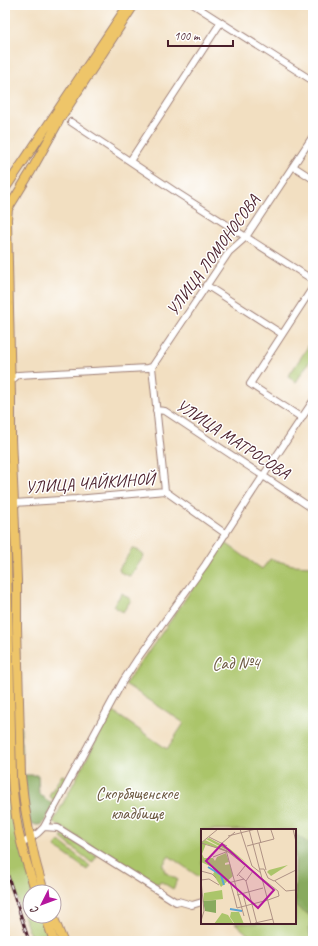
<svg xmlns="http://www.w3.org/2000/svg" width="318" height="946" font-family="Caveat,sans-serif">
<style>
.green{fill:#abc56a;stroke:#7a724a}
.forest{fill:#88aa5e;stroke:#696444}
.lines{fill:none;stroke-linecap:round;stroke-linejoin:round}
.minor-casing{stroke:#9e7f76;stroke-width:8}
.major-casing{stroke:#9e7f76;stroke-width:10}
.minor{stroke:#fff;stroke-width:6}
.major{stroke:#eec569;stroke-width:8}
.rail-casing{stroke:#4a1f2b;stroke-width:3}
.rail{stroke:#fff;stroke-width:1.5;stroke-dasharray:4.5;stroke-linecap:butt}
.labels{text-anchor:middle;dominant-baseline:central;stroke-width:3;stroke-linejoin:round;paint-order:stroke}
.street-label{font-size:17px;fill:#4a1f2b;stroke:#fff}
.park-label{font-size:17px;fill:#6c5941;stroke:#fff}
.inset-river{fill:none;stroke:#5ca5d3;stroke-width:2}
.inset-road{fill:none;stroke:#af9285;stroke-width:1}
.view{fill:#b5179e;fill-opacity:0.15;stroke:#b5179e;stroke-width:2}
.inset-edge{fill:none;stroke:#4a1f2b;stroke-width:2}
</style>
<rect width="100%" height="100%" fill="#fff"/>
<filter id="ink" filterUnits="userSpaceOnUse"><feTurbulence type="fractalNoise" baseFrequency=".025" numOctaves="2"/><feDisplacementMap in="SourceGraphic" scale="8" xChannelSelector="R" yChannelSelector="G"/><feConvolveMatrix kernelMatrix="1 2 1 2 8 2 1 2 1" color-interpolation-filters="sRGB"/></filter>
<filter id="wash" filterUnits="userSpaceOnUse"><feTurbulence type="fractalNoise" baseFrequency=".012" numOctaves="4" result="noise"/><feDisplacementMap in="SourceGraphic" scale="16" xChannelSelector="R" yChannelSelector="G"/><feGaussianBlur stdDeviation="0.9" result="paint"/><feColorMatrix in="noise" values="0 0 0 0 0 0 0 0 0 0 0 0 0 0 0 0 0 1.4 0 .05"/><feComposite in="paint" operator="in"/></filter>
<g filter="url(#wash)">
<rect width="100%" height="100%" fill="#f2dfc1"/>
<path class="green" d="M313,339V356L296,382L288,377Z
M5,387H7L25,830H23L22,829L16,777L9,503L5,453Z
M224,542L262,569L270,559L293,565L313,566V941H255L235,923H295V830H202V879L169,856L163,865L165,872L178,880L173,889L160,881L158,884L155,882L153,885L53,822L112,711L167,749L184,723L125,684L171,620Z
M132,549C136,548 142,553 144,556L131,575L129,576L120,572L119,569Z
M122,593L131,600L123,612L113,606Z
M5,672L10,796L34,892H30V916H42L52,941H32L11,879L5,854Z
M62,775L65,776L67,779L56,800H53L49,795Z
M63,835L97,856L92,863L61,838Z
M59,841L90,866L87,870L55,847Z"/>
<path class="forest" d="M24,775H38L39,794L54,805L43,824C38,826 34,825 30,822Z
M295,834L313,847V941H312L308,929C312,923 313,916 305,912C304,912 303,912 302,911C300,910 297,906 295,904Z"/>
</g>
<g filter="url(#ink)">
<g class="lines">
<g class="minor-casing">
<path id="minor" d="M194,5L313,81
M71,122L179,194L313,280
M130,161L221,22
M293,166L313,179
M206,285L282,334
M5,382L11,381L18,375L148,368L152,367
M156,410L165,411L313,509
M302,418L250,384L313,287
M165,491L152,367L229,252L246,237L313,136
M14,503L76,499L165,491L226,534
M44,827L58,828L176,902L178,901L192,905L202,902
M22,844L38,833L44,827L71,777L123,681L138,658L205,565L263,476L313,401
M5,935L7,941"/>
</g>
<g class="major-casing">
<path id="major" d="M56,125L134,5
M5,189L128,5
M5,475C8,576 10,676 12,776C13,794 15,812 18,829C22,850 29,871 36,892
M44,892C32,853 25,817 21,776L17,627V580L14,503L11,439V397L7,219L8,209L30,173L59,121
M45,916L54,941
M53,916L63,941"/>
</g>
<use href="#minor" class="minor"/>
<use href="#major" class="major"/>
<g class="rail-casing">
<path id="rail" d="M5,867L29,941"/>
</g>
<use href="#rail" class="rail"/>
</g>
</g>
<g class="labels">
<g class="street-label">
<text transform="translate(213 255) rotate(-54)">УЛИЦА ЛОМОНОСОВА</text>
<text transform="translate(233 439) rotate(33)">УЛИЦА МАТРОСОВА</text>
<text transform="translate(90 483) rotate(-4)">УЛИЦА ЧАЙКИНОЙ</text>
</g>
<g class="park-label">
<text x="236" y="663">Сад №4</text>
<text x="137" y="793">Скорбященское<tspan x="137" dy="20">кладбище</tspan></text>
</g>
</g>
<g transform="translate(201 829)">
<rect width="95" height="95" fill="#f2dfc1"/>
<path d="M8,9L29,20L47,35L36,27L5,15L1,25L3,29H12L14,32L16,28L25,24L28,33L24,34V36L29,35L32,47L20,58L12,45L14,42L11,38L0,33V14L4,11L35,26L5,10ZM87,36L70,47L66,43L68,41ZM21,61L22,70L2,72L3,64ZM30,83H38L43,95L33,94L29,88ZM21,84L27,86L33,95H13Z" fill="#abc56a"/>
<path d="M15,71V84L4,82L2,72Z" fill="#88aa5e"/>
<path class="inset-river" d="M7,38L20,46L23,56M29,80L41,82"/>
<path class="inset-road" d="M39,0L51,37L60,44M48,0L73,95M56,0L60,14M92,0L95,13M27,7L55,0M8,8L26,17M0,14L26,22L77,62L78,67L67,71M0,14L17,0M58,14L65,41M20,15L34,3M46,17L73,10L70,1M25,21L43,87M12,28L25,23M58,40H63L67,49L73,52L95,41M0,42L11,45L15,49M38,46L45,52L56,95M36,47L44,37M45,52L52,42M74,52L85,62L95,61M29,53L33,67M27,54L43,50M42,65L50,95M36,66L62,59M33,67L36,79L67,71M0,92L3,82L0,51L8,50L18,56M54,94L72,90"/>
<path class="view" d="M21,15L73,61L57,79L5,32Z"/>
<rect width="95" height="95" class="inset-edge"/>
</g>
<rect width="318" height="946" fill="none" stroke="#fff" stroke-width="20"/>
<g transform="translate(42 904) rotate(228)"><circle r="19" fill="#ffffff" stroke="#b7a5aa"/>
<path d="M0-3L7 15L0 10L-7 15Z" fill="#b5179e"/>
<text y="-6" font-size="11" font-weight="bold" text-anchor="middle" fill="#4a1f2b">С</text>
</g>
<path d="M168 40v6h65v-6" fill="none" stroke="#4a1f2b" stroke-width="2"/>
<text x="174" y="40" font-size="12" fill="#4a1f2b" stroke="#ffffff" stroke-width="3" paint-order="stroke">100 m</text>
</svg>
